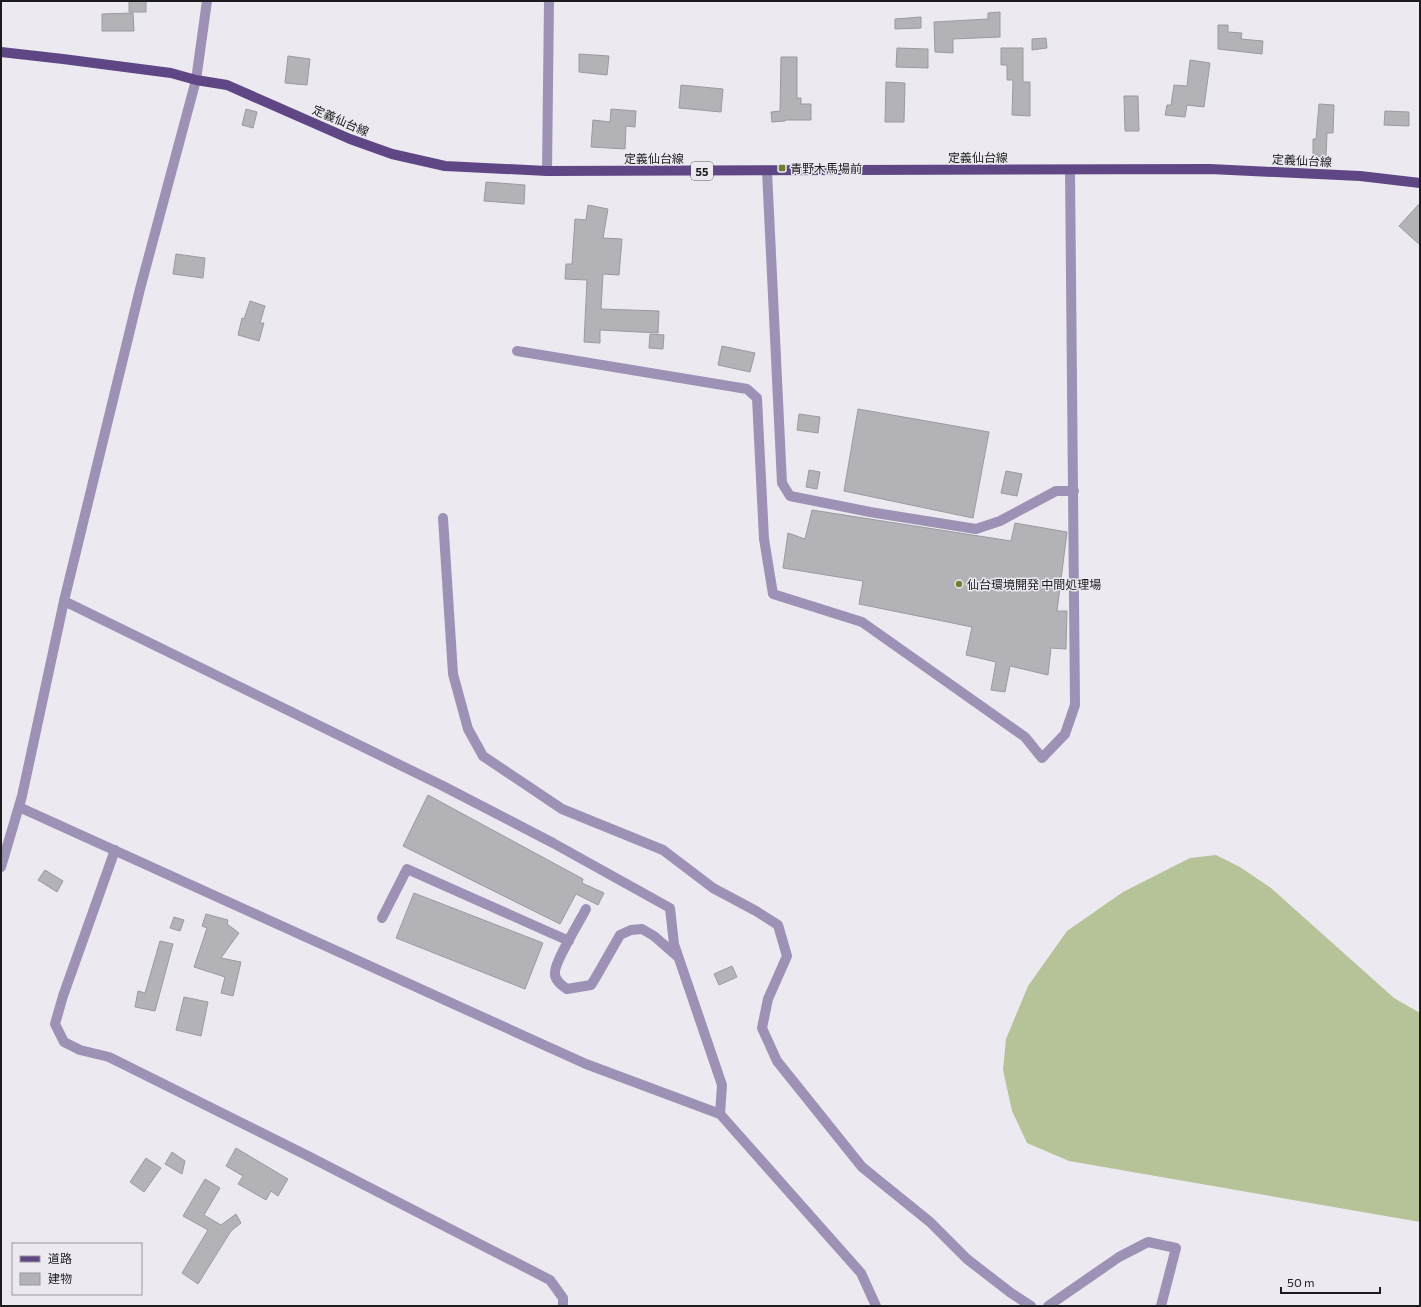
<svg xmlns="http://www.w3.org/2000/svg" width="1421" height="1307" font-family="Commissioner,'Noto Sans JP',sans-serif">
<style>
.forest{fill:#b6c399}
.building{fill:#b3b2b7;stroke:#9b9a9f}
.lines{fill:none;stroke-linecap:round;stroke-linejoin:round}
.minor{stroke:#9d92b5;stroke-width:10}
.major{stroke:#5f4785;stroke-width:10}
.poi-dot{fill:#6e8131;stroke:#eceaf0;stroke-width:1.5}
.labels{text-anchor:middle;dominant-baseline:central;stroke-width:3;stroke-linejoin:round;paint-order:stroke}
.shield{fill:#eceaf0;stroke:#5a595c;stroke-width:1}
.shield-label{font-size:11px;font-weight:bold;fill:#1c1b1d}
.street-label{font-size:12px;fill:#1c1b1d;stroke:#eceaf0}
.poi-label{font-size:12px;fill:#1c1b1d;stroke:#eceaf0;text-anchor:start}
</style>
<rect width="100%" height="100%" fill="#eceaf0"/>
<path class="forest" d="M1216,855L1240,867L1271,888L1394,998L1420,1013V1222L1069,1161L1027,1143L1012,1111L1003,1070L1006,1039L1028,986L1067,931L1123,892L1190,858Z"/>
<path class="building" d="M129,1H146V12H129Z
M1000,12V37L953,39V53L935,52L934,22L988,19V13Z
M133,13L134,31H102V14Z
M921,17V28L895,29V19Z
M1218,25H1228V32L1242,33L1241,39L1263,41L1262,54L1218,49Z
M1046,38L1047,48L1032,50V39Z
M897,48L928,49V68L896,67Z
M1001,48H1023V82H1030V116L1012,115L1013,80H1007V65H1001Z
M579,54L609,56L607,75L579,72Z
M288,56L310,59L307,85L285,83Z
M781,57H797V98H801V104H811V120H786L785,121L772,122L771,112L780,111Z
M1190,60L1210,63L1204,107L1187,105L1185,117L1165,115L1167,105H1171L1174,85L1187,86Z
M886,82L905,83L904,122H885Z
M681,85L723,89L721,112L679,108Z
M1124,96H1138L1139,131H1125Z
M1319,104L1334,105L1333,133H1327L1326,157L1313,156V139H1316Z
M246,109L257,112L253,128L242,125Z
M611,109L636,111L635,127L626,126L625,149L591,147L593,120L610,122Z
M1385,111L1409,112V126L1384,125Z
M486,182L525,185L524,204L484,201Z
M1420,203V245L1399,226Z
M588,205L608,209L603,238L622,239L619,275L603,274L601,309L659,311L658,333L600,330V343L584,342L587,280L565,279L566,264H572L575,219L586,220Z
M176,254L205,258L203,278L173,274Z
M250,301L265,306L260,323H264L259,341L238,335L242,318L244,319Z
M650,334L664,335L663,349L649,348Z
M722,346L755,353L750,372L718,365Z
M858,409L989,432L973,518L844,491Z
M799,414L820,417L818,433L797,430Z
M809,470L820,472L817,489L806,487Z
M1006,471L1022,474L1017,496L1001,493Z
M812,510L1011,541L1015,523L1067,532L1057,611H1067L1066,649L1051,648L1048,675L1010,666L1005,692L991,690L996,662L966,655L972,627L859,604L863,581L783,568L788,533L805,539Z
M428,795L583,879L582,883L604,893L598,905L576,894L560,924L403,846Z
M45,870L63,881L57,892L38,880Z
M414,893L543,943L525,989L396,938Z
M206,914L228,920L227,924L239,933L221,958L241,962L233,996L221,993L225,977L194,967L207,928L202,926Z
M174,917L184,920L180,931L170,928Z
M160,941L173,944L155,1011L135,1007L138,991L145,993Z
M732,966L737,977L719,985L714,974Z
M184,997L208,1002L201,1036L176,1030Z
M236,1148L288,1179L278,1196L271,1191L266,1200L238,1184L243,1176L226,1166Z
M172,1152L185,1161L182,1174L165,1164Z
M146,1158L161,1168L144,1192L130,1182Z
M205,1179L220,1188L204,1215L221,1225L236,1214L241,1223L231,1231L198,1284L182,1273L208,1230L183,1216Z"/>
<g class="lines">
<path class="minor" d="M547,171L549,1
M767,171L782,483L790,496L870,512L976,529L1000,521L1056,491H1074
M517,351L747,389L757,398L764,539L773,594L862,622L1025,737L1042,758L1065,734L1075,705L1070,170
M443,518L453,674L468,729L483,756L562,809L663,850L713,888L756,911L778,925L787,956L768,999L762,1028L777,1061L862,1167L930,1222L967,1259L1011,1293L1031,1306
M64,601L441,785L553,843L670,908L674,944L722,1085L720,1114
M19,807L586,1064L720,1114L861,1273L876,1306
M115,850L63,996L55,1024L64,1042L80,1050L109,1057L306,1155L550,1280L563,1298V1306
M1,867L22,796L64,601L140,289L196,80L207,1
M586,909C580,921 555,961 555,972C554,980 561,985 567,989L591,985L596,977L620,935L631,930L642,929L654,936L678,957
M382,918L407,869L569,941
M1048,1306L1119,1257L1148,1242L1176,1248L1161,1306"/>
<path class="major" d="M1,52L63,59L171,73L196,80L227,85L350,139L392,154L445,166L547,171L1210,169L1360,176L1420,183"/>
</g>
<g class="poi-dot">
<rect x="778" y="164" width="8" height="8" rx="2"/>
<circle cx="959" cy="584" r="4"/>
</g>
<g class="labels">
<rect class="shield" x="691" y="162" width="22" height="18" rx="3"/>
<g class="shield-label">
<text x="702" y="171">55</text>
</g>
<g class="street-label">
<text transform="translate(341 120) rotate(23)">定義仙台線</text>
<text x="978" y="157">定義仙台線</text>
<text x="654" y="158">定義仙台線</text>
<text transform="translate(1302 160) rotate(3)">定義仙台線</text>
</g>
<g class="poi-label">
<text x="790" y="168">青野木馬場前</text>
<text x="967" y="584">仙台環境開発 中間処理場</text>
</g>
</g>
<rect width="1421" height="1307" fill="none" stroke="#1c1b1d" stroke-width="4"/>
<rect x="12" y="1243" width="130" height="52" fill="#eceaf0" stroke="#99979c"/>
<rect x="20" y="1256" width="20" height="6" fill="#5f4785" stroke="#99979c"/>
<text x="48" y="1263" font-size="12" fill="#1c1b1d">道路</text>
<rect x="20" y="1273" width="20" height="12" fill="#b3b2b7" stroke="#99979c"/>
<text x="48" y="1283" font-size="12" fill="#1c1b1d">建物</text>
<path d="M1281 1287v6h99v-6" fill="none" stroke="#1c1b1d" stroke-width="2"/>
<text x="1287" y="1287" font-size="12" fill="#1c1b1d" stroke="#eceaf0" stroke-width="3" paint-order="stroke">50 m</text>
</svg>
